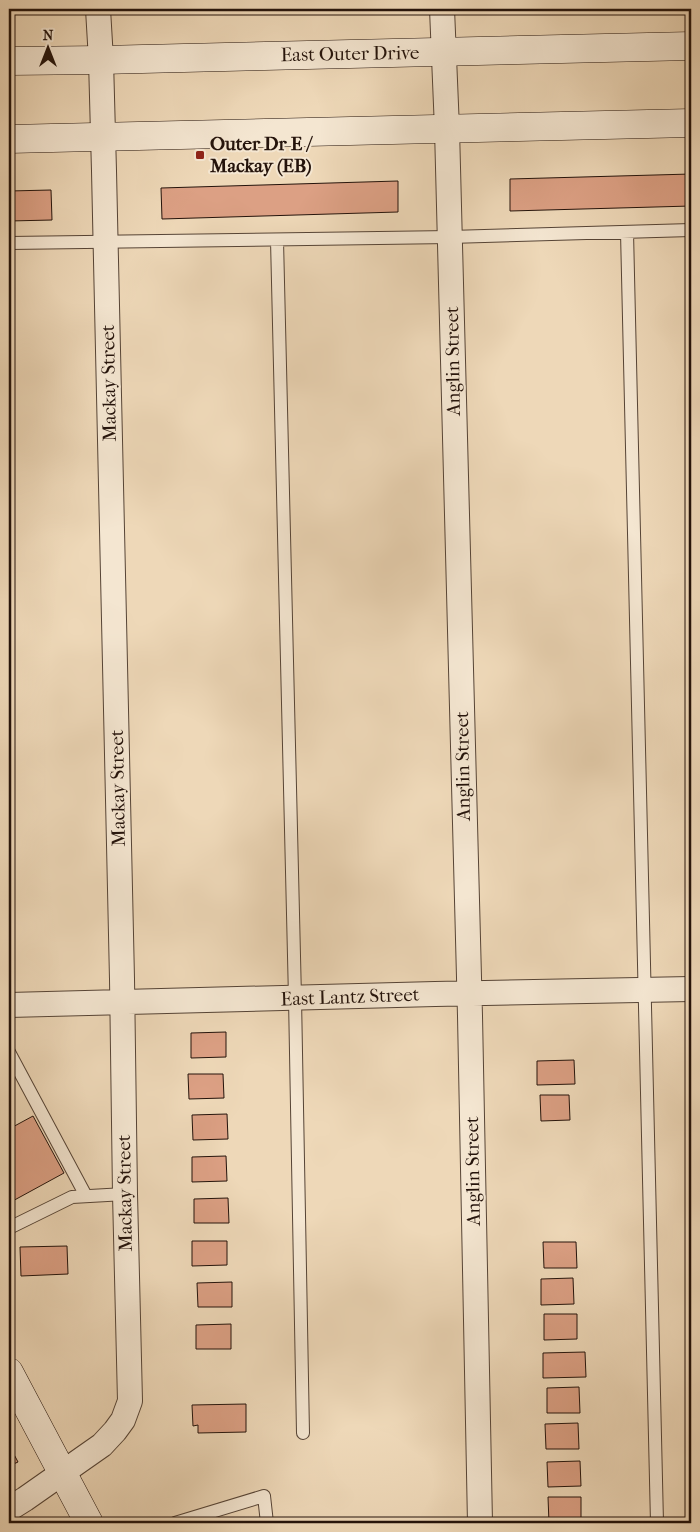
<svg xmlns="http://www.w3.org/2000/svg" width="700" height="1532" font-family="'IM FELL French Canon',serif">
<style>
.building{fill:#dca084;stroke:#24130b}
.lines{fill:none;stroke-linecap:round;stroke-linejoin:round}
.service-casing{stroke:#564436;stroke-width:14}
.minor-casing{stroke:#564436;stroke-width:26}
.secondary-casing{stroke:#24130b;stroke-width:29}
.service{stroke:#f4e6d1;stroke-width:12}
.minor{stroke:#f4e6d1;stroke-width:24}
.secondary{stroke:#f4e6d1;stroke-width:28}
.poi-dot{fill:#8f2418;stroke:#f4e6d1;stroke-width:2}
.labels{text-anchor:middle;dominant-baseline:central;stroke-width:4;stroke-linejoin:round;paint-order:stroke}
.street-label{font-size:19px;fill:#24130b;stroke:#f4e6d1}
.poi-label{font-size:19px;font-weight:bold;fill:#24130b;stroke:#f4e6d1;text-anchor:start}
</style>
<rect width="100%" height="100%" fill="#eed8b8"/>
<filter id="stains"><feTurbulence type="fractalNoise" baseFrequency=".004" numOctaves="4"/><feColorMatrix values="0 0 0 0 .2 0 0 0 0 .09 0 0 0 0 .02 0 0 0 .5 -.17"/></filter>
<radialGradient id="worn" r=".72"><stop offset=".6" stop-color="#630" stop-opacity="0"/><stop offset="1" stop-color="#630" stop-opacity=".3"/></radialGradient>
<path class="building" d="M691,174V206L510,211V179Z
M398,181V212L162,219L161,188Z
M51,190L52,220L9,221V191Z
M226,1032V1057L191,1058V1033Z
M574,1060L575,1084L537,1085V1061Z
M188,1074H223L224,1098L189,1099Z
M540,1095H569L570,1120L541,1121Z
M227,1114L228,1139L193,1140L192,1115Z
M33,1116L64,1173L9,1203V1129Z
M226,1156L227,1181L192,1182V1157Z
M228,1198L229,1223H194V1199Z
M192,1241H227V1265L192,1266Z
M543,1242H576L577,1268H544Z
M67,1246L68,1274L21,1276L20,1247Z
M573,1278L574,1304L541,1305V1279Z
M232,1282V1307H198L197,1283Z
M544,1314H577V1339L544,1340Z
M231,1324V1349H196V1325Z
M585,1352L586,1377L543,1378V1353Z
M579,1387L580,1413H547V1388Z
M246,1404V1432L198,1433V1425L193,1426L192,1405Z
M578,1423L579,1449H546L545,1424Z
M9,1445L18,1462L9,1466Z
M580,1461L581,1486L548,1487L547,1462Z
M548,1497H581V1522L549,1523Z"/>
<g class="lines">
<g class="service-casing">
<path id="service" d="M627,232L657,1523
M277,240L295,998L303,1433
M9,243L450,237L691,230
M9,1052L86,1196
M9,1228L72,1197L125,1194
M175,1523L264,1496L267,1523"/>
</g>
<g class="minor-casing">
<path id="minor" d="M442,9L447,129L470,1016L480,1523
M9,1005L435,994L691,989
M9,1509L25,1499L102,1445L115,1431L123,1420L130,1401L125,1194L122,979L104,171L101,60L98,9"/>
</g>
<g class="secondary-casing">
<path id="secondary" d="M9,61L101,60L691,46
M9,139L691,123
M9,1372L89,1523"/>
</g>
<use href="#service" class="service"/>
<use href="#minor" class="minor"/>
<use href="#secondary" class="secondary"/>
</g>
<rect class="poi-dot" x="195" y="150" width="10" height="10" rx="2.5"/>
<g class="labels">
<g class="street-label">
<text transform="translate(350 54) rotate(-1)">East Outer Drive</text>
<text transform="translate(453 361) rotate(-91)">Anglin Street</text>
<text transform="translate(109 383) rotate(-91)">Mackay Street</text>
<text transform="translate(463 766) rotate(-91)">Anglin Street</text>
<text transform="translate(118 788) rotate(-91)">Mackay Street</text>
<text transform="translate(350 997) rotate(-2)">East Lantz Street</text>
<text transform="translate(473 1171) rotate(-91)">Anglin Street</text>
<text transform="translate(125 1193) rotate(-91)">Mackay Street</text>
</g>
<g class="poi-label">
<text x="210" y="144">Outer Dr E /<tspan x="210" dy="22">Mackay (EB)</tspan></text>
</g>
</g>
<rect width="700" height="1532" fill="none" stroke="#eed8b8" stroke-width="30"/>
<rect x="10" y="10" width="680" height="1512" fill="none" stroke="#24130b" stroke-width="2.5"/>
<rect x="15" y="15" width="670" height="1502" fill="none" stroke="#24130b"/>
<g transform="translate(48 48)" stroke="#f4e6d1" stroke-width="4" paint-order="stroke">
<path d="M0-4L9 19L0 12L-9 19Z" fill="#24130b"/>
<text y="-8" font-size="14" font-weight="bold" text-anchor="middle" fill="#24130b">N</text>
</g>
<rect width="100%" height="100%" filter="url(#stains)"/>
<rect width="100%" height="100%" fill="url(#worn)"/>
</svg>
